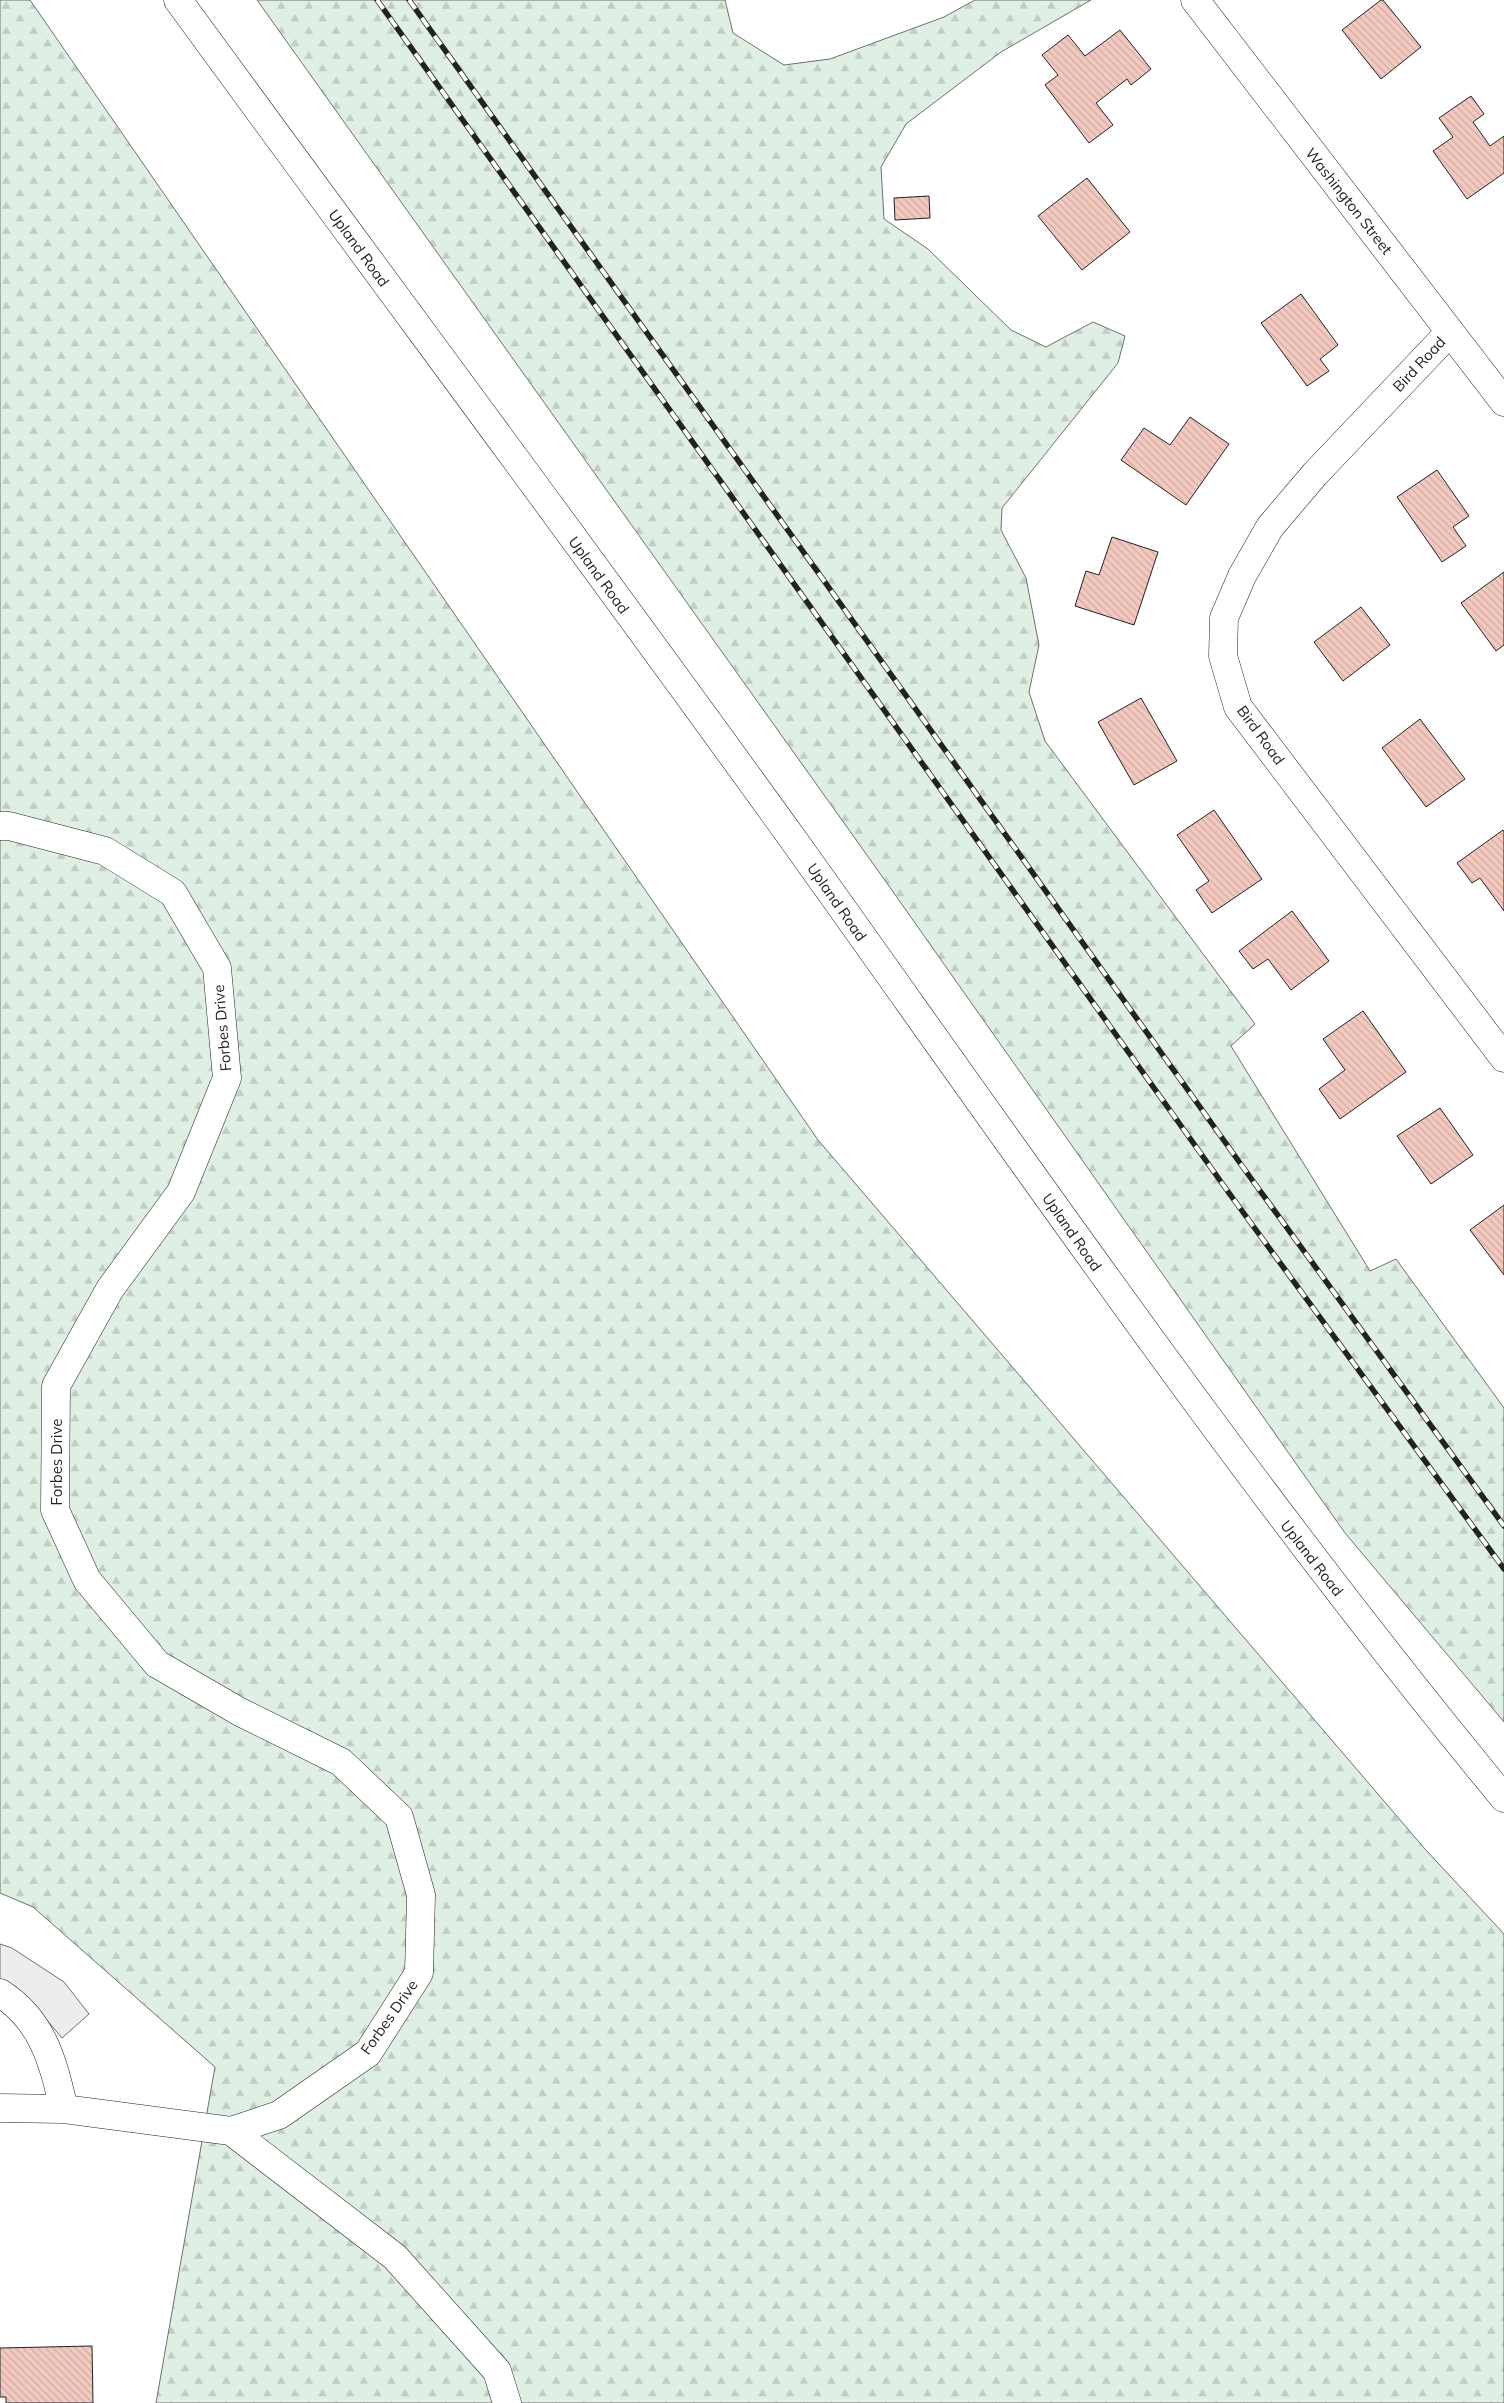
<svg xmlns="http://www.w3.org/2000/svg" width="1504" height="2403" font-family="Mulish,sans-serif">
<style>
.forest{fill:url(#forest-firs);stroke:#6f6f6f}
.parking{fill:#ededed;stroke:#6f6f6f}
.building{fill:url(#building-back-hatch);stroke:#222}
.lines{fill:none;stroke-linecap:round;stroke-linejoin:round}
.minor-casing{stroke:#222;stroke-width:29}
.major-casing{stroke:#222;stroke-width:29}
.minor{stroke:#fff;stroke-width:28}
.major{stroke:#fff;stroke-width:28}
.rail-casing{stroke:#222;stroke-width:5.5}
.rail{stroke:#fff;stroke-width:4;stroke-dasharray:11;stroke-linecap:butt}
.labels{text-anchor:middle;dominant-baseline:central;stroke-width:4;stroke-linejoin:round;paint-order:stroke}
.street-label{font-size:15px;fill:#222;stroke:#fff}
</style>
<defs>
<pattern id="forest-firs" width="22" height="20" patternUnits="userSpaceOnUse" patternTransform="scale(1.25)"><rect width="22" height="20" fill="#e0efe3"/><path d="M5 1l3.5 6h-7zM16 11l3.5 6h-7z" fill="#c0cdc2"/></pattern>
<pattern id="building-back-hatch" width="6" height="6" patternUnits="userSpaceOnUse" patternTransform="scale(1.25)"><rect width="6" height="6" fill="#f3c9c0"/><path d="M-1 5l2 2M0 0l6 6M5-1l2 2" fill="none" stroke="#d0aca5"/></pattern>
</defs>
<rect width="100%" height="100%" fill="#fff"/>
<path class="forest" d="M0,0H30L818,1140L1425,1849L1504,1934V2403H156L215,2067L33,1907L0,1893Z
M257,0H725L733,33L784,65L830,59L944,17L975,0H1091L1001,52L906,124L881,167L884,219L928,249L1011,330L1046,347L1093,322L1125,336L1118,363L1002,508L1001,530L1026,578L1039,645L1029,692L1045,741L1255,1024L1231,1046L1370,1271L1396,1259L1504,1408V1722L1345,1533L884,879Z"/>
<path class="parking" d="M0,1944L12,1948L64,1982L89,2014L62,2038L29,1999L0,1981Z"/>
<path class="building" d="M1381,0H1383L1421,47L1381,79L1342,30Z
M1120,30L1151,69L1131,85L1127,79L1096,103L1113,125L1089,143L1045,85L1058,75L1042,55L1068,35L1085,56Z
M1471,96L1484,114L1473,122L1490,146L1504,136V173L1467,199L1433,151L1453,137L1439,118Z
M1087,178L1130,232L1082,270L1038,216Z
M929,196L930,218L895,220L894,198Z
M1301,294L1338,345L1320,359L1329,371L1307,386L1261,323Z
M1190,417L1229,444L1186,505L1121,460L1144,428L1170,445Z
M1437,470L1469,516L1453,527L1466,546L1442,562L1397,497Z
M1112,537L1158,552L1134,625L1075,606L1086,571L1099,575Z
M1504,572V645L1496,651L1461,603Z
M1361,607L1390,645L1343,681L1314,642Z
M1141,698L1177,761L1134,785L1098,722Z
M1420,719L1465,779L1426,807L1382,748Z
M1214,810L1262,879L1212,913L1196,890L1209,881L1177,835Z
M1503,830L1504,832V911L1480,878L1472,883L1457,863Z
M1292,911L1329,961L1291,990L1268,959L1253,969L1239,951Z
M1363,1011L1406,1072L1340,1119L1319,1089L1345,1070L1323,1039Z
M1440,1108L1473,1155L1431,1184L1397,1136Z
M1504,1205V1275L1470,1230Z
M92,2346L93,2403H6V2397H0V2348Z"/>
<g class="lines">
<g class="minor-casing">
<path id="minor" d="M1195,0L1504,402
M1450,332L1315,474L1270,527L1242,576L1224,618L1223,656L1238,707L1504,1058
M0,826H9L105,851L173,893L217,968L227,1078L181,1192L110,1289L56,1386L55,1510L87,1580L157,1664L240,1712L341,1762L399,1817L421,1895L419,1973L368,2053L279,2115L231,2131
M0,1993C43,2020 53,2062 64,2109
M0,2108L64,2109L231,2131L395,2257L497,2371L507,2403"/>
</g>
<g class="major-casing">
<path id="major" d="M178,0C383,281 592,560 795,842C1026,1165 1251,1492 1504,1798"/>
</g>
<use href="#minor" class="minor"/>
<use href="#major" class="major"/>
<g class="rail-casing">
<path id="rail" d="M377,0L1229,1193L1504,1569
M409,0L1250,1177L1504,1526"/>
</g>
<use href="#rail" class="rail"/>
</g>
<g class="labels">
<g class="street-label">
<text transform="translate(1349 201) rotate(52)">Washington Street</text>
<text transform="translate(359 248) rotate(54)">Upland Road</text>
<text transform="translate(1419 364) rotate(-47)">Bird Road</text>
<text transform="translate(599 575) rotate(54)">Upland Road</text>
<text transform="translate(1261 735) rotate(54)">Bird Road</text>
<text transform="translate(837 902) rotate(55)">Upland Road</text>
<text transform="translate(222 1028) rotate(-95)">Forbes Drive</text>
<text transform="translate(1072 1232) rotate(55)">Upland Road</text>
<text transform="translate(56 1462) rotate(-90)">Forbes Drive</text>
<text transform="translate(1312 1558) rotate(52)">Upland Road</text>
<text transform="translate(389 2017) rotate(-55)">Forbes Drive</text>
</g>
</g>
</svg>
